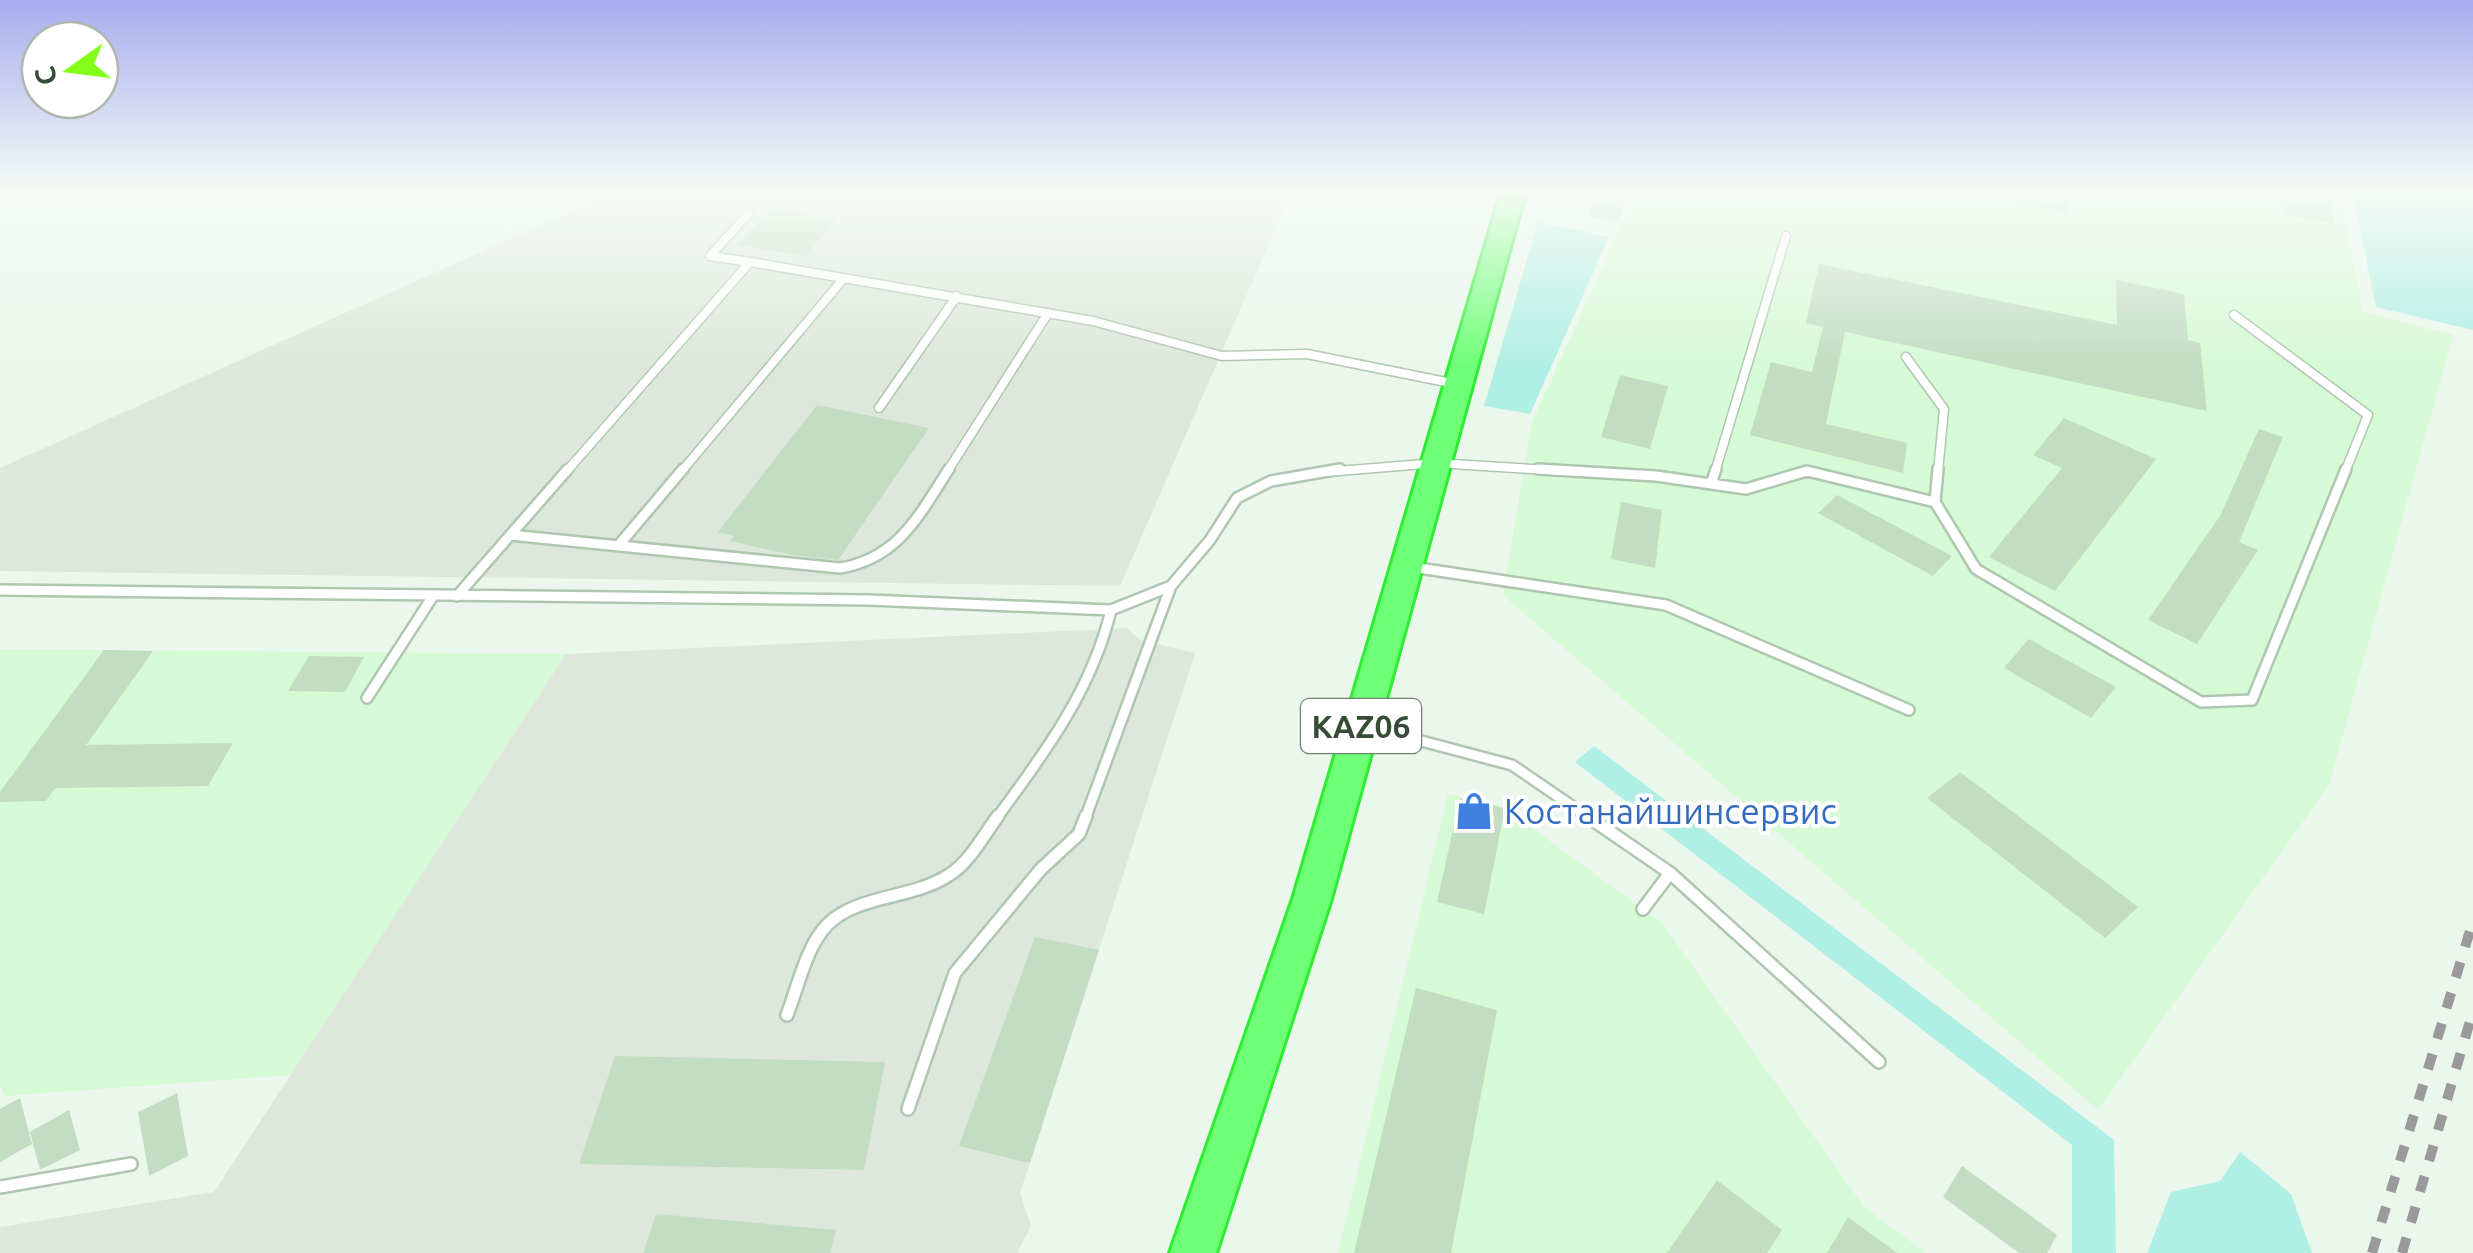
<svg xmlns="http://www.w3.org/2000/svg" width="2473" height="1253" font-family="Ubuntu,sans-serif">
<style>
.commercial{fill:#d6fad5}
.industrial{fill:#dde7dc}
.green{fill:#b0efe4}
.building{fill:#c2ddc2}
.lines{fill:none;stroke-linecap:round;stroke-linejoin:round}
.lane-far2-casing{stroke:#afc7b0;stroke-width:11}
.lane-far1-casing{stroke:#afc7b0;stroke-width:14}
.lane-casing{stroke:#afc7b0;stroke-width:16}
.highway-casing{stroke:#2eee31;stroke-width:6}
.lane-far2{stroke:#fff;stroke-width:8}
.lane-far1{stroke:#fff;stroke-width:9}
.lane{stroke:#fff;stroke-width:11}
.highway{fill:#6eff76;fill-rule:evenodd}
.rail{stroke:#9a9a9a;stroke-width:10;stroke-dasharray:16 16;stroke-linecap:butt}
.labels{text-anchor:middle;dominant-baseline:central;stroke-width:8;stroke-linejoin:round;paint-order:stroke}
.shield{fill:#fff;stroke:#738273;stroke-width:2.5}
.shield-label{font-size:32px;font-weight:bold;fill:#374c37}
.shop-label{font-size:35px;fill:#366cbe;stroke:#fff;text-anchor:start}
</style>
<rect width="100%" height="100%" fill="#ebf7ec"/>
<path class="commercial" d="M1636,193H2340L2363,312L2453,335L2329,785L2098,1110L1503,595L1532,422Z
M0,650L1,649L566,654L291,1075L5,1096L0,1084Z
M1448,794L1505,808L1662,923L1864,1207L1926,1253H1338Z"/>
<path class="industrial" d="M612,193H1291L1120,586L0,571V468Z
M1127,628L1140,640L1195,653L1020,1193L1031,1226L1017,1253H0V1227L214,1192L566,654Z"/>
<path class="green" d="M2352,193H2473V330L2376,307Z
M1538,222L1609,237L1530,414L1484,406Z
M1594,746L2114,1140L2116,1253H2072V1145L1575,762Z
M2240,1152L2291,1194L2312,1253H2147L2171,1192L2220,1181Z"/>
<path class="building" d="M1595,193H1626L1619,222L1588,216Z
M2010,193H2069L2070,214L2009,202Z
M2279,193H2329L2335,224L2282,214Z
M771,209L836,220L805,256L738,245Z
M1819,264L2117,325L2116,280L2184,294L2188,340L2200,343L2207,411L1845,332L1826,424L1907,443L1903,473L1750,435L1771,362L1812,372L1823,327L1806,323Z
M1620,375L1668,386L1650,449L1601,437Z
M817,405L929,428L838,560L792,555L730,541L734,536L718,532Z
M2064,418L2156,459L2055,591L1989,557L2062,468L2033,455Z
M2259,429L2283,437L2239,542L2258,550L2197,644L2148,620L2220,516Z
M1837,495L1952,556L1933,576L1818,513Z
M1621,502L1662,510L1655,568L1611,559Z
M2029,639L2116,687L2091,718L2004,668Z
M104,650L153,651L86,745L233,743L208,786L55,788L46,801L0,802V792Z
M309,656L364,657L345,692L288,691Z
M1960,772L2138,907L2105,938L1927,798Z
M1460,798L1505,808L1484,914L1437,902Z
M1035,937L1099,950L1030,1163L959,1146Z
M1416,988L1497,1010L1451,1253H1354Z
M615,1056L885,1062L864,1170L579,1164Z
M177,1093L188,1156L149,1176L138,1112Z
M20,1098L32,1144L0,1162V1109Z
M69,1110L80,1150L40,1170L30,1132Z
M1962,1166L2057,1235L2047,1253H2019L1943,1197Z
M1717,1180L1782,1230L1767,1253H1667Z
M656,1214L836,1230L830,1253H643Z
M1848,1217L1897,1253H1827Z"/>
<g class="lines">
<g class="lane-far2-casing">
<path id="lane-far2" d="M748,214L710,256L750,262
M2234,315L2368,415L2345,472
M1906,357L1944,409L1938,472
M879,408L957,296
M566,472L750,262L1093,321L1222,356L1307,354L1456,384
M681,472L844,278
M947,472L1048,313
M1326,472L1436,463L1580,472
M1715,472L1786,236
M1805,472H1809"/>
</g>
<g class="lane-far1-casing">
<path id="lane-far1" d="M1538,469L1656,476L1746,489L1807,471L1935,502L1938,469
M1711,484L1716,469
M1935,502L1976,569L2201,702L2252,700L2346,469
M510,535L840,568C899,558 919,515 949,469
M618,546L683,469
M1412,567L1666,605L1909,710
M0,590L869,600L1111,610L1171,586L1210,540L1237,498L1271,481L1340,469
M457,596L568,469
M367,698L433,596
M1369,727L1512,765L1591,819
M996,819C1044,754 1092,690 1111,610
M1085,819L1171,586"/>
</g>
<g class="lane-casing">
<path id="lane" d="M1587,816L1670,873L1879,1062
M1643,909L1670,873
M787,1015C798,987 806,946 828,924C859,894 913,899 949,875C970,862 983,836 998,816
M908,1109L955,973L1041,869L1079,834L1086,816
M0,1187L131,1164"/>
</g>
<g class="highway-casing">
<path id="highway" d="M1501,193H1525L1331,899L1216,1253H1170L1293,899Z"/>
</g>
<use href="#lane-far2" class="lane-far2"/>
<use href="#lane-far1" class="lane-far1"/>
<use href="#lane" class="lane"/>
<use href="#highway" class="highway"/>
<path class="rail" d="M2372,1253L2473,921
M2402,1253L2473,1011"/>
</g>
<linearGradient id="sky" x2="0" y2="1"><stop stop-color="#a7adee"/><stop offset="0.52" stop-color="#f6fbf6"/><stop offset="1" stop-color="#f6fbf6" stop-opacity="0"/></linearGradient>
<rect width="2473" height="368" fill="url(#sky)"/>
<defs>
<g id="shop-bare" transform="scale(3)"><path d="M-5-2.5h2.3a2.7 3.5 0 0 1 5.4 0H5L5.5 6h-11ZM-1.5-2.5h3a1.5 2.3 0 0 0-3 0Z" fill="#3f7fe0" stroke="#fff" stroke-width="2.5" paint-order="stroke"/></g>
</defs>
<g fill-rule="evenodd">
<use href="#shop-bare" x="1474" y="811"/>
</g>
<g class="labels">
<rect class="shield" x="1301" y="699" width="120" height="54" rx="8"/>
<g class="shield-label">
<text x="1361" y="726">KАZ06</text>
</g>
<g class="shop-label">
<text x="1504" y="811">Костанайшинсервис</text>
</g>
</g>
<g transform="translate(70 70) rotate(256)"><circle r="48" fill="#ffffff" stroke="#afb7af" stroke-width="2.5"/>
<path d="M0-8L18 38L0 25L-18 38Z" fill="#84ff1a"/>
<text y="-15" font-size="28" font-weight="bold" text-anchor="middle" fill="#374c37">С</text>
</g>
</svg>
